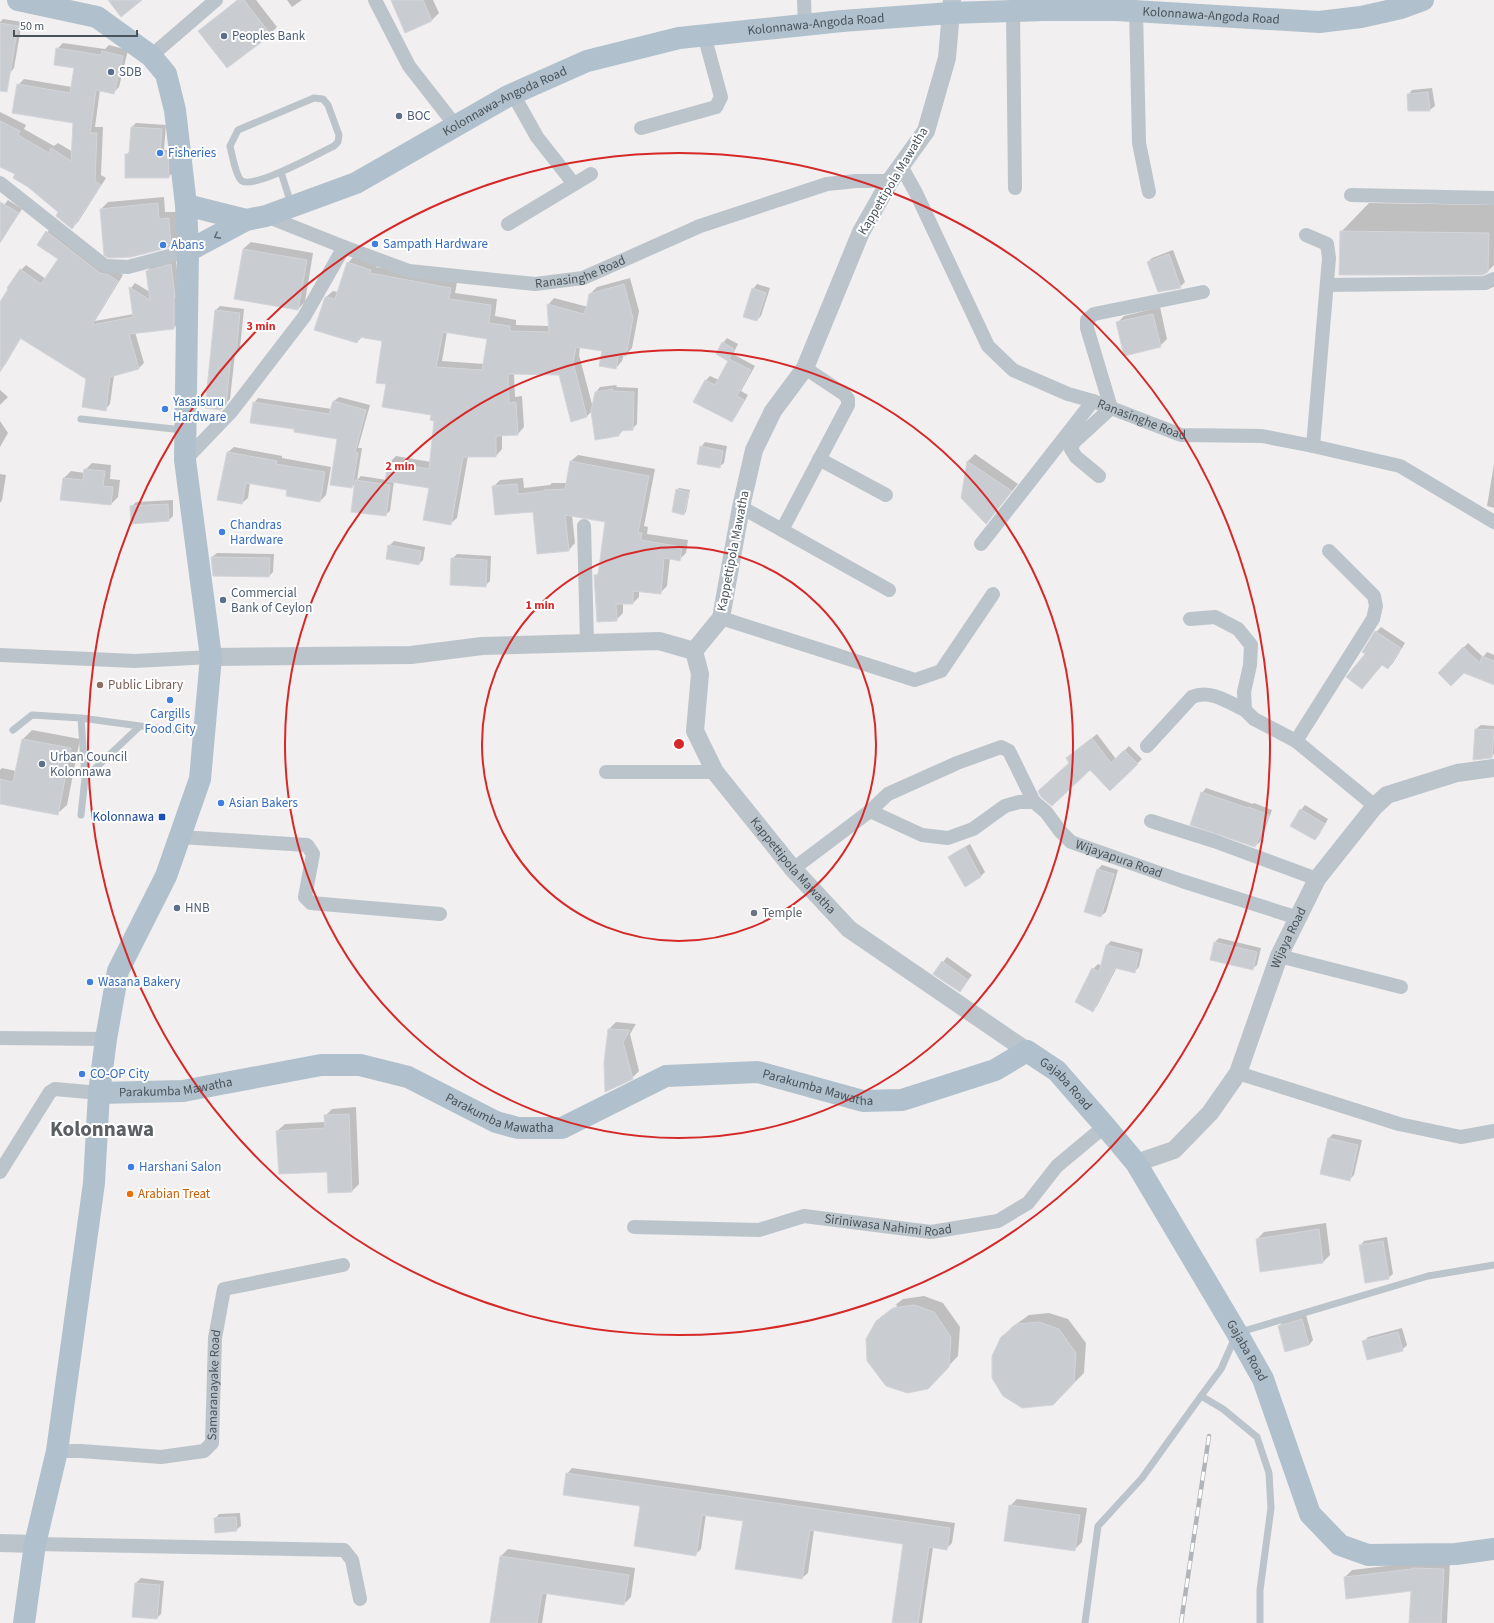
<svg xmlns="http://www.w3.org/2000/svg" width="1494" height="1623" font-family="'Source Sans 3',sans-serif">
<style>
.shadow{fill:#0003;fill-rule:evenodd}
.building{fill:#c9ccd1;stroke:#d3d5da;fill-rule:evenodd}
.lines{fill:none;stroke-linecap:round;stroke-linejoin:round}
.service{stroke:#bbc4cb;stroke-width:7}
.minor{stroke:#bbc4cb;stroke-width:14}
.tertiary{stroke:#bbc4cb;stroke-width:18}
.primary{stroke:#b0c0cc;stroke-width:22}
.rail-casing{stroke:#b1b5b9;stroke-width:4.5}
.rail{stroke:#fff;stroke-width:3;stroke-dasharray:9;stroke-linecap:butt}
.oneway{stroke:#626e77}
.ring{fill:none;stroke:#d62828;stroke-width:2}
.service-dot{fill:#5c6f8a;stroke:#fff;stroke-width:1.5}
.shop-dot{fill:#3f7fe0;stroke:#fff;stroke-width:1.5}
.education-dot{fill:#8d6e63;stroke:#fff;stroke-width:1.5}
.transit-dot{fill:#1a4fb4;stroke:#fff;stroke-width:1.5}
.worship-dot{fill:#6b7280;stroke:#fff;stroke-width:1.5}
.food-dot{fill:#e8710a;stroke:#fff;stroke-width:1.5}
.labels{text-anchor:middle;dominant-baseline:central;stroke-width:4;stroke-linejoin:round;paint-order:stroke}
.street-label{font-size:13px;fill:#48535b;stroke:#fff}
.service-label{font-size:13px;fill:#4e5e75;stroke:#fff;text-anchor:start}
.shop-label{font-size:13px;fill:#366cbe;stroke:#fff;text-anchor:start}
.education-label{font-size:13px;fill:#785e54;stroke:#fff;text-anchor:start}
.transit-label{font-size:13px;fill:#164399;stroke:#fff;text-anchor:end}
.worship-label{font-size:13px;fill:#5b616d;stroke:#fff;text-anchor:start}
.food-label{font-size:13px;fill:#c56008;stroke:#fff;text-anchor:start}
.town-label{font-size:21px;font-weight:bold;fill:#5c6063;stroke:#fff}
.centre{fill:#d62828;stroke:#fff;stroke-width:2}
.ring-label{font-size:12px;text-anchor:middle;font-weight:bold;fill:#d62828;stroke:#fff;stroke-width:4;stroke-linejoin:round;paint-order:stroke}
</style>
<rect width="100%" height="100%" fill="#f1efef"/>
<path class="shadow" d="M237,0H256L277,27L270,34L199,31Z
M287,0H302L292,7Z
M392,0H433L439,13L432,20L405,32Z
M3,19L22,22L14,68L10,73L0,71V22Z
M63,43L105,49L109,45L128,50L119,87L113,93L100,90L95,127H103L101,175L106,178L78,222L72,228L60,212L16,174L0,166V112L26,125L24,129L54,146L58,143L73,152L74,122L18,85L24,79L72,87L75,67L57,49Z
M1432,88L1435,106L1430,110H1409L1408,95L1412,90Z
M136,123L166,125L164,150H172L173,173L168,177L126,155L130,151L132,127Z
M164,197L165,212H176L178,238L171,246L101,209L108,202Z
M8,200L22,209L0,242V210Z
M1369,203L1494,205V265L1488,271L1341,232Z
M52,226L123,275L95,321L134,314L131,288L135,283L150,292L147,271L152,266L176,260L179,291V322L174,328L135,332L144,363L139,368L114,375L110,404L105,410L87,379L21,338L5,365L0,369V304L21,270L26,265L46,279L59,259L38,245Z
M251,242L313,253L305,302L298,309L243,249Z
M1173,250L1185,282L1180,287L1148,262L1152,258Z
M354,256L377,264L376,267L457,282L455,293L497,299L495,316L516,320V325L550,326L548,305L554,298L588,307L590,294L597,287L630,278L639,311L632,348L626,355L624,354L622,361L616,368L603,351L580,347L579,355L593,408L596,392L600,387L617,385L616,387L638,388L637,424L632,429L623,430L619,435L592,411L587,416L572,420L560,374L514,373L515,397L522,396L524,427L518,434L502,435V449L496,456H468L457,518L450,524L430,487L394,481L390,511L385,515L356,483L352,487L338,438L296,429L254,403L258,398L332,409L334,401L339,397L370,405L358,448H362L357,480L361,476L387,480L389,463L396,456L431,462L435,420L432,414L387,383L384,341L362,337L357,342L316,329L326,297L333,291L338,292L348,263ZM447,332L488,338L484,364L442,361Z
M757,284L770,288L761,316L757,320L753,289Z
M220,306L244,309L240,348L235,354L230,399L221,409L216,310Z
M1160,307L1167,339L1160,346L1117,323L1124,316Z
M727,338L738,344L733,354L755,366L741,391L748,395L736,416L732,421L695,402L706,380L710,376L719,380L729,360L723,343Z
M0,390L8,397L0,405Z
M0,421L8,433L0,447Z
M705,442L727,446L724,463L719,467L701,447Z
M234,447L282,456V458L331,467L326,495L320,501L288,490L250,482L248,498L242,503L228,452Z
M975,454L1018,484L986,523L962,498L968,461Z
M578,455L655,469L644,526L648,527L647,534L688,540L686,553L680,559L670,558L667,586L661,592L639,590V597L633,603H623V613L616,620L595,576L599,572L607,521L572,515L575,543L569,550L534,511L493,487L500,480L523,478L524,488L550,485L552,483H567L571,461Z
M92,463L111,465L110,479L120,480L118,497L111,504L64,478L71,471L85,473V470Z
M1494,464V508L1487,506Z
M0,474L6,475L2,500L0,503Z
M679,488L690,490L686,512L684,514L677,490Z
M173,500V516L169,520L131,507L136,502Z
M394,541L425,547L423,560L419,564L389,546Z
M217,553L274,554L273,572L269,576L212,557Z
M457,554L491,556L490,581L485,586L452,559Z
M1381,627L1405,643L1393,663L1388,668L1382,664L1362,688L1366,653L1376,632Z
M1468,643L1483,657L1487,652L1494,655V684L1464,672L1439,673Z
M1481,725L1494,726V754L1491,757L1476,729Z
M32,730L80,739L67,805L57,814L0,803V770L2,768L16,771L23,739Z
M1097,734L1116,759L1129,746L1142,759L1110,790L1090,769L1070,763L1067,758Z
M1206,788L1253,804L1254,803L1272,810L1260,842L1255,846L1202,793Z
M1305,805L1328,819L1319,835L1315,839L1301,810Z
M970,844L985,872L981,876L965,885L950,857L954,853Z
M1102,865L1118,870L1106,912L1101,916L1097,870Z
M1219,938L1261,948L1257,965L1252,969L1215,942Z
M1111,941L1143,949L1139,967L1134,972L1117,967L1097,1006L1093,1010V969L1098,964L1102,966L1107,945Z
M947,957L972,975L960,991L943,962Z
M616,1022L636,1024L630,1034L639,1071L632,1078L609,1029Z
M356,1107L359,1184L352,1191L277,1131L285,1124L325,1122V1116L332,1109Z
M1333,1134L1362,1140L1354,1175L1350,1179L1329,1138Z
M1326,1223L1330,1255L1323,1262L1261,1271L1257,1239L1264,1232Z
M1387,1237L1393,1274L1388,1278L1360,1246L1364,1241Z
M924,1296L943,1303L960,1327L958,1356L928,1388L877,1321L883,1315V1317L897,1306L896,1304L886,1312L903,1299Z
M1049,1313L1068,1319L1086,1343L1084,1373L1053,1404L1002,1337L1012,1327L1029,1315Z
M1306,1315L1313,1340L1309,1345L1286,1351L1279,1326L1283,1322Z
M1402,1328L1407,1345L1402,1350L1363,1342L1368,1337Z
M572,1468L955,1523L952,1543L946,1549L933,1547L922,1623H893L905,1543L814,1530L808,1573L802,1578L744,1520L706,1514L701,1549L695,1555L641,1505L567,1474Z
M1017,1499L1087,1508L1082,1542L1075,1549L1010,1506Z
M240,1513L241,1526L236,1530L215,1519L219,1514Z
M508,1549L635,1568L631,1597L624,1604L547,1592L542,1623H491L501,1556Z
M1419,1562H1450L1447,1623H1410L1412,1590L1345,1577L1352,1570Z
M141,1578L164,1581L161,1614L157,1618L133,1616L136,1583Z"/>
<path class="building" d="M108,0H142L121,17Z
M238,0H244L271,35L227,68L198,31Z
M391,0H423L432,21L405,33Z
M0,23L18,26L7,92L0,91Z
M56,48L101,55L102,51L123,56L114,94L96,90L90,133H97L95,181L101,185L72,229L56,216L58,212L28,187L13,178L15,174L0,167V121L20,131L18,135L49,153L51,148L71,161L73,123L12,113L17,84L70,93L74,68L54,65Z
M1428,92L1430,111H1408L1407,94Z
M131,127L162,129L160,154H168L169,178H125V154H129Z
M0,202L19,213L0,243Z
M158,203L159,219L169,218L171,247L131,257L108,258L104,255L100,209Z
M46,231L100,273L109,275L118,281L92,325L133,317L129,287L150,300L146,271L171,264L175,297H174V329L129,334L139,369L110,377L106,411L82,407L86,379L20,338L0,372V302L8,289L7,288L20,269L41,284L58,259L37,245Z
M1340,231L1489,233L1488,272L1483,275H1339Z
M243,249L307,260L298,310L234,299Z
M1169,254L1181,288L1158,292L1147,262Z
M347,262L371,270L370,273L451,288L449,299L491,305L489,323L510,326V331L549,332L547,304L584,314L585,310H586L589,294L624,284L633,318L626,356L619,354L616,369L599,366L602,351L576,347L573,362L587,417L571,422L559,375L508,374L509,403L516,402L518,435L496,436V457H463L451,525L423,520L429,488L385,481L388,462L429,469L434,421L430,420L431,415L382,407L386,384L376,383L382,341L359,337L357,343L314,330L325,297L335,299ZM443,332L487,339L482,370L436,367Z
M752,288L766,293L757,321L743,317Z
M215,310L240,313L236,354H231L226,405L221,410L205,408Z
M1153,314L1161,347L1124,356L1116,322Z
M722,342L734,349L729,359L751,370L737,396L744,400L732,422L693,402L705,380L715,385L728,361L716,354Z
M613,389L612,391L634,392L633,430L619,431V436L595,440L591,411L595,392Z
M333,401L366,410L355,452L358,453L352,488L330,485L337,439L294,432V429L250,423L253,402L329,414Z
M700,446L723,451L720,468L697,464Z
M227,452L277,461L276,464L325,472L320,502L286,496L287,490L246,483L242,504L217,500Z
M570,461L649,476L638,533H642L641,540L682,547L680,561L664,558L661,594L633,591V604H616L617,621L597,622L594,575H598L605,522L565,515L569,551L537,554L533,512L495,515L492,486L517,484L518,494L544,491V490L565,489Z
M967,461L1012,491L986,524L961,498Z
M84,469L105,471L103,486L113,487L111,505L60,500L63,478L83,480Z
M355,480L390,485L386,516L351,512Z
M676,489L689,492L684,515L672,512Z
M168,504L169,521L131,524L130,506Z
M388,545L421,551L419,565L386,559Z
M211,557L270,558L269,577L213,576Z
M451,558L487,560L486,587L450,585Z
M1375,631L1401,648L1388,669L1382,665L1362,689L1346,677L1365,654L1362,652Z
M1463,647L1480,663L1482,656L1494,661V685L1464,673L1451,686L1438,673Z
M1475,729L1494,730L1492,758L1473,760Z
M1092,738L1111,763L1124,750L1138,764L1110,791L1090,770L1052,806L1041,797L1038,791L1069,763L1066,758Z
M22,739L71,748L58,815L0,804V779L13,782Z
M1201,792L1248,808L1249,807L1269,815L1255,847L1190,825Z
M1300,809L1325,824L1315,840L1290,826Z
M965,847L981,877L965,887L948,857Z
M1097,869L1114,874L1101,917L1084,912Z
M1214,942L1257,952L1253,970L1210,960Z
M1106,945L1139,953L1135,973L1115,968L1093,1012L1075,1002L1092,968L1099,972Z
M942,961L968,980L960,992L933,974Z
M608,1029L630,1030L623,1042L633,1079L605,1092L604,1063Z
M349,1114L352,1192L328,1193L327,1172L279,1174L276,1131L325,1128L324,1115Z
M1328,1138L1358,1145L1350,1181L1320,1174Z
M1319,1229L1323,1263L1260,1272L1256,1239Z
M1383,1241L1389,1279L1365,1283L1359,1245Z
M914,1305L934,1312L951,1337L949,1367L928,1389L907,1393L886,1386L867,1361L866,1339L876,1321L893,1308Z
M1302,1319L1309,1345L1285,1352L1278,1326Z
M1039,1322L1059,1329L1076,1353L1074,1383L1053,1405L1022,1408L1003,1396L992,1378V1356L1001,1337L1018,1324Z
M1398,1332L1403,1351L1367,1360L1362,1341Z
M566,1473L950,1528L947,1550L929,1547L918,1623H892L903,1544L810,1530L802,1579L735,1569L743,1521L702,1515L696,1556L634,1546L640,1506L563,1495Z
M1009,1505L1080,1515L1075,1551L1004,1541Z
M236,1517L237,1531L215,1533L214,1518Z
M500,1556L629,1575L624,1605L542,1593L537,1623H490Z
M1412,1568L1444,1569L1441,1623H1409L1411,1591L1346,1599L1344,1577L1412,1569Z
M135,1583L160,1585L157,1619L132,1617Z"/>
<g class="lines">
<path class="service" d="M314,98L323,99L328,105L339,135L338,142L334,146C319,153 255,189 242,181C236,177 232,154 230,146L238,130Z
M281,172L291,204
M81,419L183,430
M81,718L85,778
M13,730L32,715L81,718L140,726
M81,815L85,778L140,726L203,733
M1201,1396L1223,1409L1257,1437L1269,1473L1271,1508L1260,1590V1623
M1085,1623L1098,1526L1142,1478L1201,1396L1221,1369L1237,1333L1428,1276L1494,1265"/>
<g class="minor">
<path d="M375,0L409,66L455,125"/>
<path d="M804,0L805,25"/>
<path d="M1013,11L1015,188"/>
<path d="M1136,11L1139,143L1149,192"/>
<path d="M151,56L216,0"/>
<path d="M513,94L537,137L574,184"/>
<path d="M641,128L716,107L721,97L704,35"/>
<path id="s1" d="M901,166L916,193L988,346L1013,370L1068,394L1093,401L1181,435L1262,436L1313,446L1400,466L1494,522"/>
<path d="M0,183L105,266L128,267L188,251"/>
<path d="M1351,195L1494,198"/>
<path id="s2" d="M266,216L344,247L409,271L535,284L583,278L700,226L827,184L856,181H890"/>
<path d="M508,224L591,174"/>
<path d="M1306,235L1327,244L1329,258L1313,446"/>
<path d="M1327,285L1485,283L1494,279"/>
<path d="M819,459L886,495"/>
<path d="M185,460L231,412L304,317L344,247"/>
<path d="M1099,476L1076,457L1071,449L1074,442L1111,408L1087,328V320L1094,314L1203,292"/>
<path d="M741,507L889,590"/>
<path d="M584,526L587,642"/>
<path d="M782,530L848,405V399L844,394L805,368"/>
<path d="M981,544L1093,401"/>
<path d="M721,618L915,680L941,671L993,594"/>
<path d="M1190,619L1215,617L1238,629L1251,645L1250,665L1244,692L1245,710L1254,719L1296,741L1375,806"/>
<path d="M0,655L135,661L211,657"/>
<path d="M1296,741L1373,619L1376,606L1374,596L1329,551"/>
<path d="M1147,746L1192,697C1210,689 1228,702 1245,710"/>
<path d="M606,772H715"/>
<path d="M870,811L888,794L957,763L1001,747L1009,751L1034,802"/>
<path d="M1151,821L1214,841L1317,879"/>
<path d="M180,837L307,845L313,854L305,897L311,903L440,914"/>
<path id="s3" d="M793,869L870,811L922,835L948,838L973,829L1005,806L1019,802H1034L1046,812L1060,831L1071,842L1182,881L1298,918"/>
<path d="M1279,956L1401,987"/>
<path d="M0,1038L106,1039"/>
<path d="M1238,1073L1399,1124L1461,1137L1494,1131"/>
<path d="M0,1172L50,1092L55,1089L99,1093"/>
<path id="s4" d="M634,1227L759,1230L804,1216L931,1232L998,1221L1028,1203L1057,1166L1105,1126"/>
<path id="s5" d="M57,1451H81L161,1457L204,1451L212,1443L215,1338L224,1289L343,1265"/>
<path d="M35,1544L344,1550L352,1560L360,1599"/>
</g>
<g class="tertiary">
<path id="s6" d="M952,0L947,58L926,131L890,181L861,232L805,368L773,411L754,450L741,507L721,618L694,651L700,674L695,731L715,772L793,869L849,929L1027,1051"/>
<path d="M211,657L411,655L482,646L659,641L694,651"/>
<path id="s7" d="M1136,1163L1174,1150L1210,1113L1238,1073L1279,956L1317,879L1375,806L1387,795L1457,773L1494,768"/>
<path d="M0,1543L35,1544"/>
</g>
<g class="primary">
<path d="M18,0L97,17L151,56L166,74L175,110L186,205L188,251L185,460L211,657L200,779L166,876L118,971L106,1039L99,1093L94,1183L57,1451L35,1544L24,1623"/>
<path d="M186,205L246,220"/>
<path id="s8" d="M188,251L246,220L266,216L356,183L508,96L587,61L679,38L842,21L951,13L1043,10H1117L1319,22L1361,17L1401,8L1423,0"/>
<path id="s9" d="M99,1093L183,1091L321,1065H360L408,1077L496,1122L518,1128H562L666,1076L758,1072L863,1101L902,1100L995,1070L1027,1051L1057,1071L1105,1126L1136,1163L1237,1333L1263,1379L1310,1514L1340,1545L1368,1555L1456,1554L1494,1549"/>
</g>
<g class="rail-casing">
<path id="rail" d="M1181,1623L1209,1436"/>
</g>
<use href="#rail" class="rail"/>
</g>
<defs><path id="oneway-chevron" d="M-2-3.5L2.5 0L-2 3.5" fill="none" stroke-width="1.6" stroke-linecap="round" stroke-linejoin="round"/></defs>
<use class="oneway" href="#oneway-chevron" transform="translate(217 236) rotate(152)"/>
<g class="ring">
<circle cx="679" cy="744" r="197"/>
<circle cx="679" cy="744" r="394"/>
<circle cx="679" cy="744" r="591"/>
</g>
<g class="service-dot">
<circle cx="224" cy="36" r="4"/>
<circle cx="111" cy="72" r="4"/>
<circle cx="399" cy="116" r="4"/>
<circle cx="223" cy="600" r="4"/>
<circle cx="42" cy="764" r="4"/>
<circle cx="177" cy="908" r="4"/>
</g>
<g class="shop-dot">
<circle cx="160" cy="153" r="4"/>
<circle cx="375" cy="244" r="4"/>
<circle cx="163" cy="245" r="4"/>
<circle cx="165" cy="409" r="4"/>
<circle cx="222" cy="532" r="4"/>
<circle cx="170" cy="700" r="4"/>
<circle cx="221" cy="803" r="4"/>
<circle cx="90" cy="982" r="4"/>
<circle cx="82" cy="1074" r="4"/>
<circle cx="131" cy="1167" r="4"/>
</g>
<circle class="education-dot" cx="100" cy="685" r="4"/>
<rect class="transit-dot" x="158" y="813" width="8" height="8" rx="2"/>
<circle class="worship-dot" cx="754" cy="913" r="4"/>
<circle class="food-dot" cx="130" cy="1194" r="4"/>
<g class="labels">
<g class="street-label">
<text stroke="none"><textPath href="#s8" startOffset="1072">Kolonnawa-Angoda Road</textPath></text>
<text stroke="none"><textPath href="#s8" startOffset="676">Kolonnawa-Angoda Road</textPath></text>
<text stroke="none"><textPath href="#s8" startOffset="352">Kolonnawa-Angoda Road</textPath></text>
<text transform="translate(893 181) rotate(-59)">Kappettipola Mawatha</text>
<text stroke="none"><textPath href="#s2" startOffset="327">Ranasinghe Road</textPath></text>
<text stroke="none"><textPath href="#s1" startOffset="373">Ranasinghe Road</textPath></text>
<text transform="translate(733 551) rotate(-79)">Kappettipola Mawatha</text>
<text stroke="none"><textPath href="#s3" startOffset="381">Wijayapura Road</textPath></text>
<text stroke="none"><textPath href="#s6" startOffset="961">Kappettipola Mawatha</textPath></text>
<text stroke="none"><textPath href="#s7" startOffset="285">Wijaya Road</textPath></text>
<text stroke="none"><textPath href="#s9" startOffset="1021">Gajaba Road</textPath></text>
<text stroke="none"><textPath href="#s9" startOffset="749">Parakumba Mawatha</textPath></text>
<text stroke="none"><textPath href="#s9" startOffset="77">Parakumba Mawatha</textPath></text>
<text stroke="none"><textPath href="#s9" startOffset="413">Parakumba Mawatha</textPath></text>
<text stroke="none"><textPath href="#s4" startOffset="257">Siriniwasa Nahimi Road</textPath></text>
<text stroke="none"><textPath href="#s9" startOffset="1345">Gajaba Road</textPath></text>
<text stroke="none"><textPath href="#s5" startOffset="217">Samaranayake Road</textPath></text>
</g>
<g class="service-label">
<text x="232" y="36">Peoples Bank</text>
<text x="119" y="72">SDB</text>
<text x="407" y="116">BOC</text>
<text x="231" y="593">Commercial<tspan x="231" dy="15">Bank of Ceylon</tspan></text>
<text x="50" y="757">Urban Council<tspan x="50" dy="15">Kolonnawa</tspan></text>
<text x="185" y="908">HNB</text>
</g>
<g class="shop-label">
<text x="168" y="153">Fisheries</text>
<text x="383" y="244">Sampath Hardware</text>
<text x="171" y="245">Abans</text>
<text x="173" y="402">Yasaisuru<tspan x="173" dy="15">Hardware</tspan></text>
<text x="230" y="525">Chandras<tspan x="230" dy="15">Hardware</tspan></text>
<text x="170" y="714" text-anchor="middle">Cargills<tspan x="170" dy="15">Food City</tspan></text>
<text x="229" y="803">Asian Bakers</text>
<text x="98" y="982">Wasana Bakery</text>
<text x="90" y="1074">CO-OP City</text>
<text x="139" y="1167">Harshani Salon</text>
</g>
<g class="education-label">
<text x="108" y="685">Public Library</text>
</g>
<g class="transit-label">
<text x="154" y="817">Kolonnawa</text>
</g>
<g class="worship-label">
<text x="762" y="913">Temple</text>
</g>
<g class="food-label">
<text x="138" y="1194">Arabian Treat</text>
</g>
<g class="town-label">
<text x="102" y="1129">Kolonnawa</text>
</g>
</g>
<circle cx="679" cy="744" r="6" class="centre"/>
<g class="ring-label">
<text x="261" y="330">3 min</text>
<text x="400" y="470">2 min</text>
<text x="540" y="609">1 min</text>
</g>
<path d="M14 30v6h123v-6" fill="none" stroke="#48535b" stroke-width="2"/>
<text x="20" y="30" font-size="12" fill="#48535b" stroke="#ffffff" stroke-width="3" paint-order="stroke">50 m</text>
</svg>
